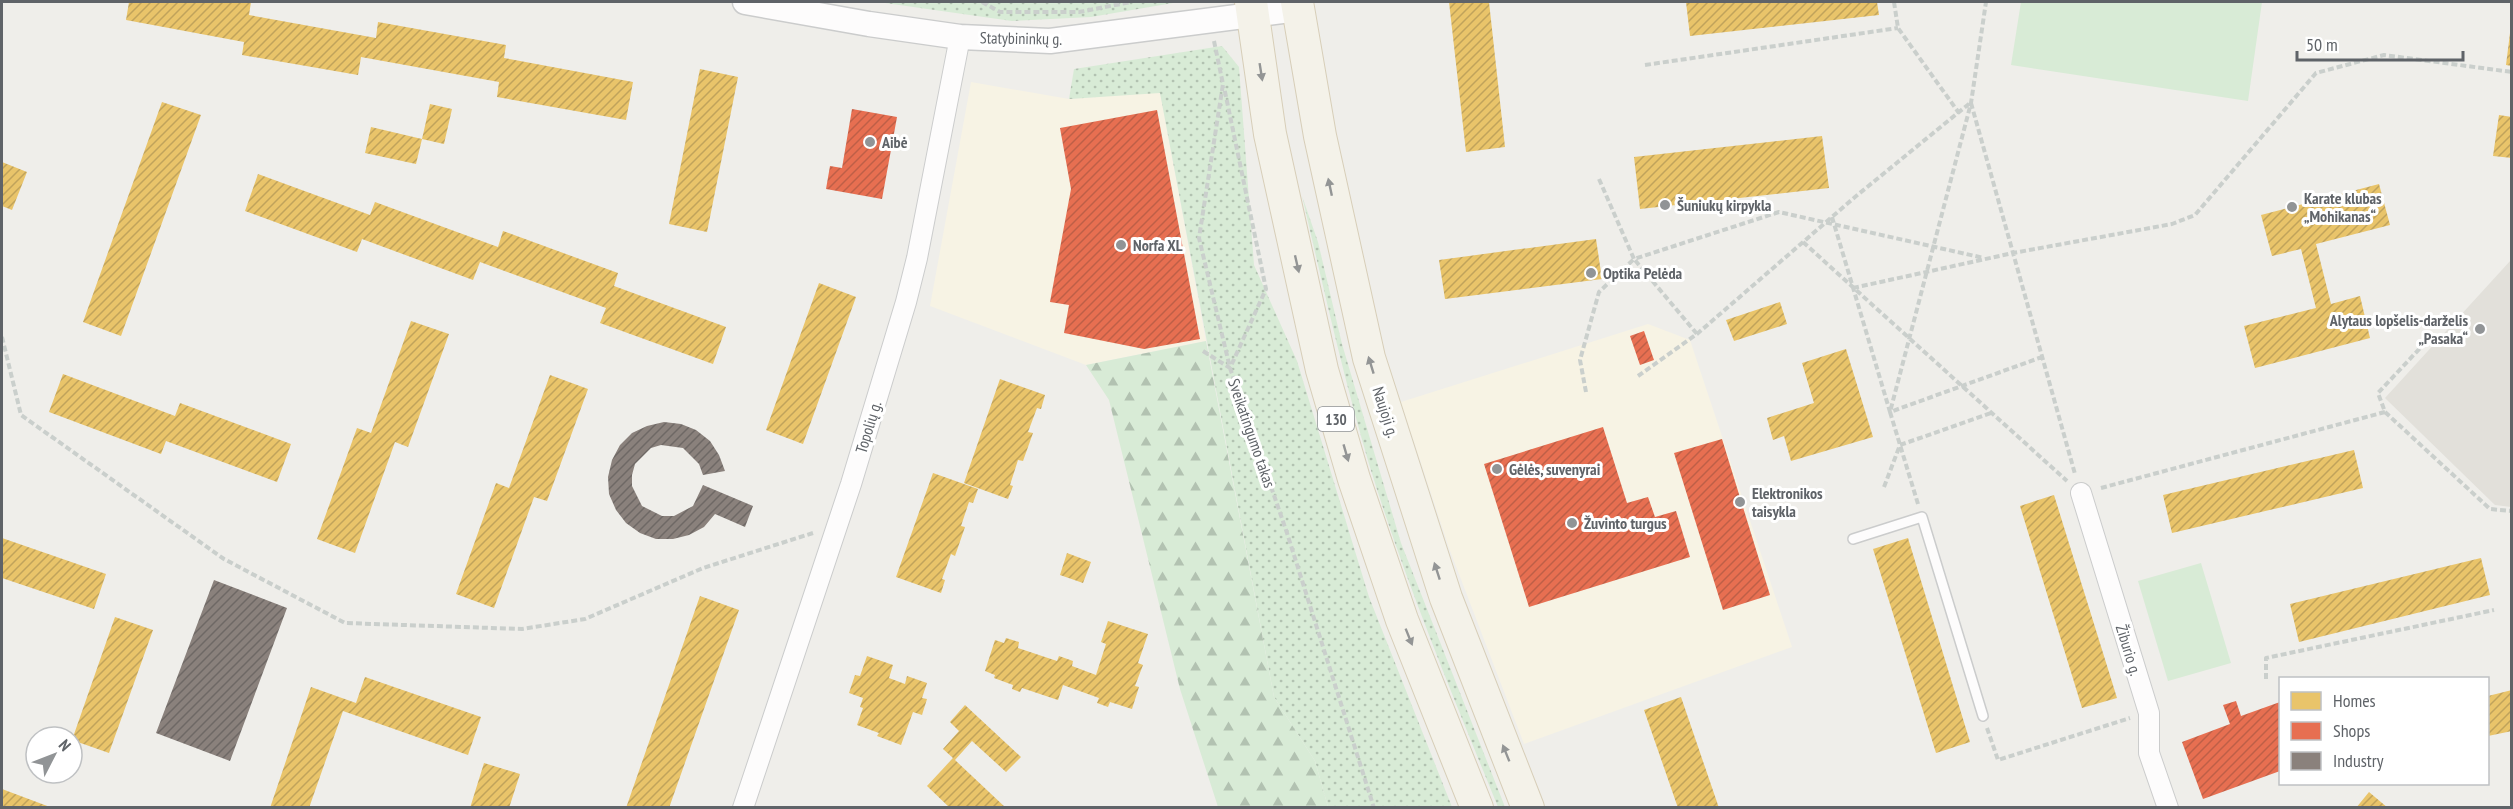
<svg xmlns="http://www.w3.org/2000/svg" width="2513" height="809" font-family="'PT Sans Narrow',sans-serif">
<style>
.commercial{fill:#f7f3e4}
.education{fill:#e2e0da}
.grass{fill:url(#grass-dots)}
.forest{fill:url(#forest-firs)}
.garden{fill:#d8ebd6}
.homes{fill:url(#homes-hatch)}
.shops{fill:url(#shops-hatch)}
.industry{fill:url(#industry-hatch)}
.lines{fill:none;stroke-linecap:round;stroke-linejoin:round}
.service-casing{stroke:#cbcccc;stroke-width:12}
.minor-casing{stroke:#cbcccc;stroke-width:22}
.tertiary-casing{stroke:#cbcccc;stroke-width:27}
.primary-casing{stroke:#d7ceb8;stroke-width:34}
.path{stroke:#cacfcc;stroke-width:4;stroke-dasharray:6 3;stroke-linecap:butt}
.service{stroke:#fdfcfc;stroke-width:9}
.minor{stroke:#fdfcfc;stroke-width:20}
.tertiary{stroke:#fdfcfc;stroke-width:24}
.primary{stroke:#f4f2e9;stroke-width:32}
.oneway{fill:#939595}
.poi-dot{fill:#919496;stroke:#fff;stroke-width:2}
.labels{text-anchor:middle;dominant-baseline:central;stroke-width:6;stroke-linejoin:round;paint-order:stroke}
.shield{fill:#fff;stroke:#8f9295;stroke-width:1.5}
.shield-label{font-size:15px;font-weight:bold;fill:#5f6368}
.street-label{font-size:16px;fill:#5f6368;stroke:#fff}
.poi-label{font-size:16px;font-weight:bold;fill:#5f6368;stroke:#fff;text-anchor:start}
</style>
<defs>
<pattern id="grass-dots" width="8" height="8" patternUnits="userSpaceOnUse" patternTransform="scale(1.5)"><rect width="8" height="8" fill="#d8ebd6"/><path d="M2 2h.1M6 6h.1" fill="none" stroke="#b2c2b1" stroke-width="1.8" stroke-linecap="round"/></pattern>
<pattern id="forest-firs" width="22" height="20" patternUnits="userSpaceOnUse" patternTransform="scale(1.5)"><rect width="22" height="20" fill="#d8ebd6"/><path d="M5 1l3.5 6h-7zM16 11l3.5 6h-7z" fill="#b2c2b1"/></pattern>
<pattern id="homes-hatch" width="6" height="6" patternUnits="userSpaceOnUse" patternTransform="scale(1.5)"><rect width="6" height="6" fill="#e9c46a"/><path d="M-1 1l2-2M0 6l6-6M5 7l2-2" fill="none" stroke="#c0a35b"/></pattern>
<pattern id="shops-hatch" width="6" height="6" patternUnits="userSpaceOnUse" patternTransform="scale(1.5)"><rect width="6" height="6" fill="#e76f51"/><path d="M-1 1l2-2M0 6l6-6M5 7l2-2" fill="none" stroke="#be5f47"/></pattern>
<pattern id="industry-hatch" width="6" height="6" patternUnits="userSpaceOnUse" patternTransform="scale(1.5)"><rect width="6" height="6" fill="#8a817c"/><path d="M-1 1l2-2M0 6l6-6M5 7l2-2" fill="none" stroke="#6e6865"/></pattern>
</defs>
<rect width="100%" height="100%" fill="#efeeea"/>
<path class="commercial" d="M971,82L1069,99L1160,92L1206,341L1086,365L930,306Z
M1648,324L1690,340L1792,647L1524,744L1449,548L1401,402Z"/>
<path class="education" d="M2511,260V507L2495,505L2385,398Z"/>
<path class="grass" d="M878,2H1179L1091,17L1012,21Z
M1222,46L1239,67L1254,265L1297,361L1369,597L1452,807H1328L1315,761L1274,697L1160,93L1069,99L1074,69Z
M1302,196L1318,242L1342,344L1401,543L1505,807H1498C1452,694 1405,581 1369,464C1343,375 1323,286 1302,196Z"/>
<path class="forest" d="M1206,341L1274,697L1315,761L1328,807H1218L1180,689L1109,400L1086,365Z"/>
<path class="garden" d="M2021,2H2262L2248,101L2011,65Z
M2201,563L2231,663L2168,681L2138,581Z"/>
<path class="homes" d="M129,2H251L249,15L376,38L378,22L506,45L504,58L633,82L626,120L497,97L499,82L361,57L358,75L242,55L244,42L126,20Z
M1449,2H1489L1505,147L1466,152Z
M1686,2H1877L1879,15L1690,36Z
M2510,33H2512V66L2506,65Z
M700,69L738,77L707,232L669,224Z
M162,102L201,115L121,336L83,322Z
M430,104L452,109L444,144L422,139Z
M2499,115L2512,117V158L2493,156Z
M371,127L422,139L416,164L365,153Z
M1822,136L1829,188L1640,209L1634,157Z
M2,162L27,172L12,210L2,206Z
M258,174L370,215L375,202L498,247L503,231L618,273L614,286L726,327L713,364L600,323L606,308L480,262L473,280L362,239L357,252L245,211Z
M2379,184L2390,225L2316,244L2331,304L2360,296L2370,338L2255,368L2244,326L2316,308L2301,249L2272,256L2261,215Z
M1596,239L1602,279L1445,299L1439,260Z
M819,283L856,297L803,444L766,430Z
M1780,302L1787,324L1734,341L1726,320Z
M411,321L449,334L408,447L395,442L355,553L317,539L357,428L371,433Z
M1846,349L1873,437L1791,461L1784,436L1773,440L1767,418L1814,403L1802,363Z
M63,374L175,416L180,403L291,444L277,482L166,441L161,454L49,412Z
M550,375L588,389L547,501L534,497L494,608L456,594L496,483L509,488Z
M1000,379L1045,395L1041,409L1037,408L1028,432L1033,433L1023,461L1018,460L1010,485L1013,486L1008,499L964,483Z
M2354,450L2363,488L2172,533L2163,495Z
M933,473L978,489L973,503L969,502L961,526L965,527L955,556L951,554L942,579L945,580L941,593L896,577Z
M2054,495L2117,698L2082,708L2020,506Z
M2,538L106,574L94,609L2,578Z
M1908,538L1970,742L1936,753L1873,549Z
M1067,553L1091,562L1083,583L1060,575Z
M2481,558L2490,595L2299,642L2290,604Z
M700,596L739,610L669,808H626Z
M115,617L153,630L109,753L72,740Z
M1108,621L1148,634L1138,663L1143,665L1135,686L1139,687L1132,709L1110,702L1108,707L1097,703L1099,698L1063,685L1058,700L1022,688L1020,692L1012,689L1013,685L994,678L995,675L985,671L995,640L1004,643L1006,638L1019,642L1018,648L1057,661L1059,656L1073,661L1072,666L1096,675L1106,644L1101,642Z
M867,656L893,665L889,678L905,684L907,676L927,683L922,698L927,699L922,715L913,712L901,745L877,736L879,733L857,725L863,708L860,707L863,698L849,693L855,675L860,676Z
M365,677L481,717L468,755L343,711L309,808H270L311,687L356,703Z
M2512,690V731L2488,736V696Z
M1681,697L1719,808H1678L1644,710Z
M965,705L1021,757L1006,772L972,741L955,760L1006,808H950L927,786L953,758L943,749L959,731L950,722Z
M484,763L520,774L509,808H470Z
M2,789L50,807V808H2Z
M2369,792L2388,808H2356Z"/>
<path class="shops" d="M852,109L897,117L882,199L826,189L830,166L842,168Z
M1157,110L1200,339L1144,349L1064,333L1069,305L1050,302L1071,189L1060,128Z
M1644,331L1654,360L1640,365L1630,336Z
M1603,427L1627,503L1648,497L1655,517L1676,511L1690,557L1529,607L1484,464Z
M1722,439L1770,595L1723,610L1674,453Z
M2236,701L2241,716L2280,702V771L2203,799L2182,742L2230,724L2223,705Z"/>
<path class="industry" d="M664,422L681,424L696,430L710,441L719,455L725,471L703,475L699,464L683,448L661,445L651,448L635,464L632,475V486L642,506L662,516H674L693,506L703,485L753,506L745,527L715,514L704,527L689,535L673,539H656L640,533L626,523L616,510L609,494L608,477L612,460L620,445L632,433L647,426Z
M214,580L287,608L230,761L156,733Z"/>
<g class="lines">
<g class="service-casing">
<path id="service" d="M1853,539L1922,517L1983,716"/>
</g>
<g class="minor-casing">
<path id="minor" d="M2081,493L2149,713V753L2168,808
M743,808L851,484L906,302L917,258L960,37"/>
</g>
<g class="tertiary-casing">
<path id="tertiary" d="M745,2L869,24L960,37L1050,41L1298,9"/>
</g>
<g class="primary-casing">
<path id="primary" d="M1251,2L1270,134L1322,370L1354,479L1402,620L1477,808
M1297,2L1320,136L1369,358L1446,598L1528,808"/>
</g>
<path class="path" d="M982,2L1000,12H1079L1131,2
M1894,2L1898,28L1959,113
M1214,41L1223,84L1199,238L1230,368L1287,533L1374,808
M1645,65L1898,28
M1971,103L2075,474
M1599,179L1634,259L1779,212L1984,258
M1832,217L1890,412L2042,357
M1803,242L2067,481
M1853,288L2013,253L2172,224L2195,215L2316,73L2384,55L2512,72
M2,337L21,415L224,559L345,623L522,629L585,619L703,568L813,533
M1203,351L1230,368L1266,289L1224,87
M1638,376L1697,334L1855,197L1970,103
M1586,392L1580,360L1599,292L1634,259L1697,334
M2385,412L2490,509L2512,511
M1884,487L1900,445L1991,413
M2101,488L2385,412L2378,393L2423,345
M1918,504L1890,412L1971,103L1986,2
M2266,679V658L2494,610
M1987,728L1998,760L2130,718"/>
<use href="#service" class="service"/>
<use href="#minor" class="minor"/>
<use href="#tertiary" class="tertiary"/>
<use href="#primary" class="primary"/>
</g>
<defs><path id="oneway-solid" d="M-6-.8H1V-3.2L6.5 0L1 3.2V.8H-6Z" transform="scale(1.5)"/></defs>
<g class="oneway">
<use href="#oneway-solid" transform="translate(1261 72) rotate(81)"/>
<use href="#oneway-solid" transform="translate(1330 187) rotate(-102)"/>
<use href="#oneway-solid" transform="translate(1297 264) rotate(77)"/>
<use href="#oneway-solid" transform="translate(1371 365) rotate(-107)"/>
<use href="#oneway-solid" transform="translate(1346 453) rotate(74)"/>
<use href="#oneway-solid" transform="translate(1437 571) rotate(-108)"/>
<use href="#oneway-solid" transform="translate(1409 637) rotate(68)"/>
<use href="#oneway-solid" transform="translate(1506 753) rotate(-112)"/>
</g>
<g class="poi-dot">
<circle cx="870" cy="142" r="6"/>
<circle cx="1665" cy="205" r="6"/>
<circle cx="2292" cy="207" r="6"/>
<circle cx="1121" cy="245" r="6"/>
<circle cx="1591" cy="273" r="6"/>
<circle cx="2480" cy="329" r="6"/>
<circle cx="1497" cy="469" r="6"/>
<circle cx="1740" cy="502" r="6"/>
<circle cx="1572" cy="523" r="6"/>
</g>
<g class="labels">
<rect class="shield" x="1318" y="407" width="36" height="24" rx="4.5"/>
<g class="shield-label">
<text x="1336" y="419">130</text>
</g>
<g class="street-label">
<text transform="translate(1021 38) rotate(1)">Statybininkų g.</text>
<text transform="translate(1386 412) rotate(72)">Naujoji g.</text>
<text transform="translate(868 427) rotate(-73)">Topolių g.</text>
<text transform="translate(1252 433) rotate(71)">Sveikatingumo takas</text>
<text transform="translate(2129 650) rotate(73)">Žiburio g.</text>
</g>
<g class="poi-label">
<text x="882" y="142">Aibė</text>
<text x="2304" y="198">Karate klubas<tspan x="2304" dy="18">„Mohikanas“</tspan></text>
<text x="1677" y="205">Šuniukų kirpykla</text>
<text x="1133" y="245">Norfa XL</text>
<text x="1603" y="273">Optika Pelėda</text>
<text x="2468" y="320" text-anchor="end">Alytaus lopšelis-darželis<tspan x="2468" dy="18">„Pasaka“</tspan></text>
<text x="1509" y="469">Gėlės, suvenyrai</text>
<text x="1752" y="493">Elektronikos<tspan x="1752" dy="18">taisykla</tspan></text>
<text x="1584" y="523">Žuvinto turgus</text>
</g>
</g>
<rect width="2513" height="809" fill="none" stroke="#5f6368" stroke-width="6"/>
<rect x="2279" y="677" width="210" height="108" fill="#ffffff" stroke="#bfc1c3" stroke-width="1.5"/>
<rect x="2291" y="692" width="30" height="18" fill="#e9c46a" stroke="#bfc1c3" stroke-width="1.5"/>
<text x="2333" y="707" font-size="18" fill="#5f6368">Homes</text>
<rect x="2291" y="722" width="30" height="18" fill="#e76f51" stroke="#bfc1c3" stroke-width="1.5"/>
<text x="2333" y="737" font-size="18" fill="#5f6368">Shops</text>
<rect x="2291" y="752" width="30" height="18" fill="#8a817c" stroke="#bfc1c3" stroke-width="1.5"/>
<text x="2333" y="767" font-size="18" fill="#5f6368">Industry</text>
<g transform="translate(54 755) rotate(48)"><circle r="28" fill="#ffffff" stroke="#bfc1c3" stroke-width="1.5"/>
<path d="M0-4.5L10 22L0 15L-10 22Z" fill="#919496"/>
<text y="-9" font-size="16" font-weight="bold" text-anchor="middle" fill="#5f6368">N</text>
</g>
<path d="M2297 51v9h166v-9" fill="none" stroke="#5f6368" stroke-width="3"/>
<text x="2306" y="51" font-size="18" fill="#5f6368" stroke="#ffffff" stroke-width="4.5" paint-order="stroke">50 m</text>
</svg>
